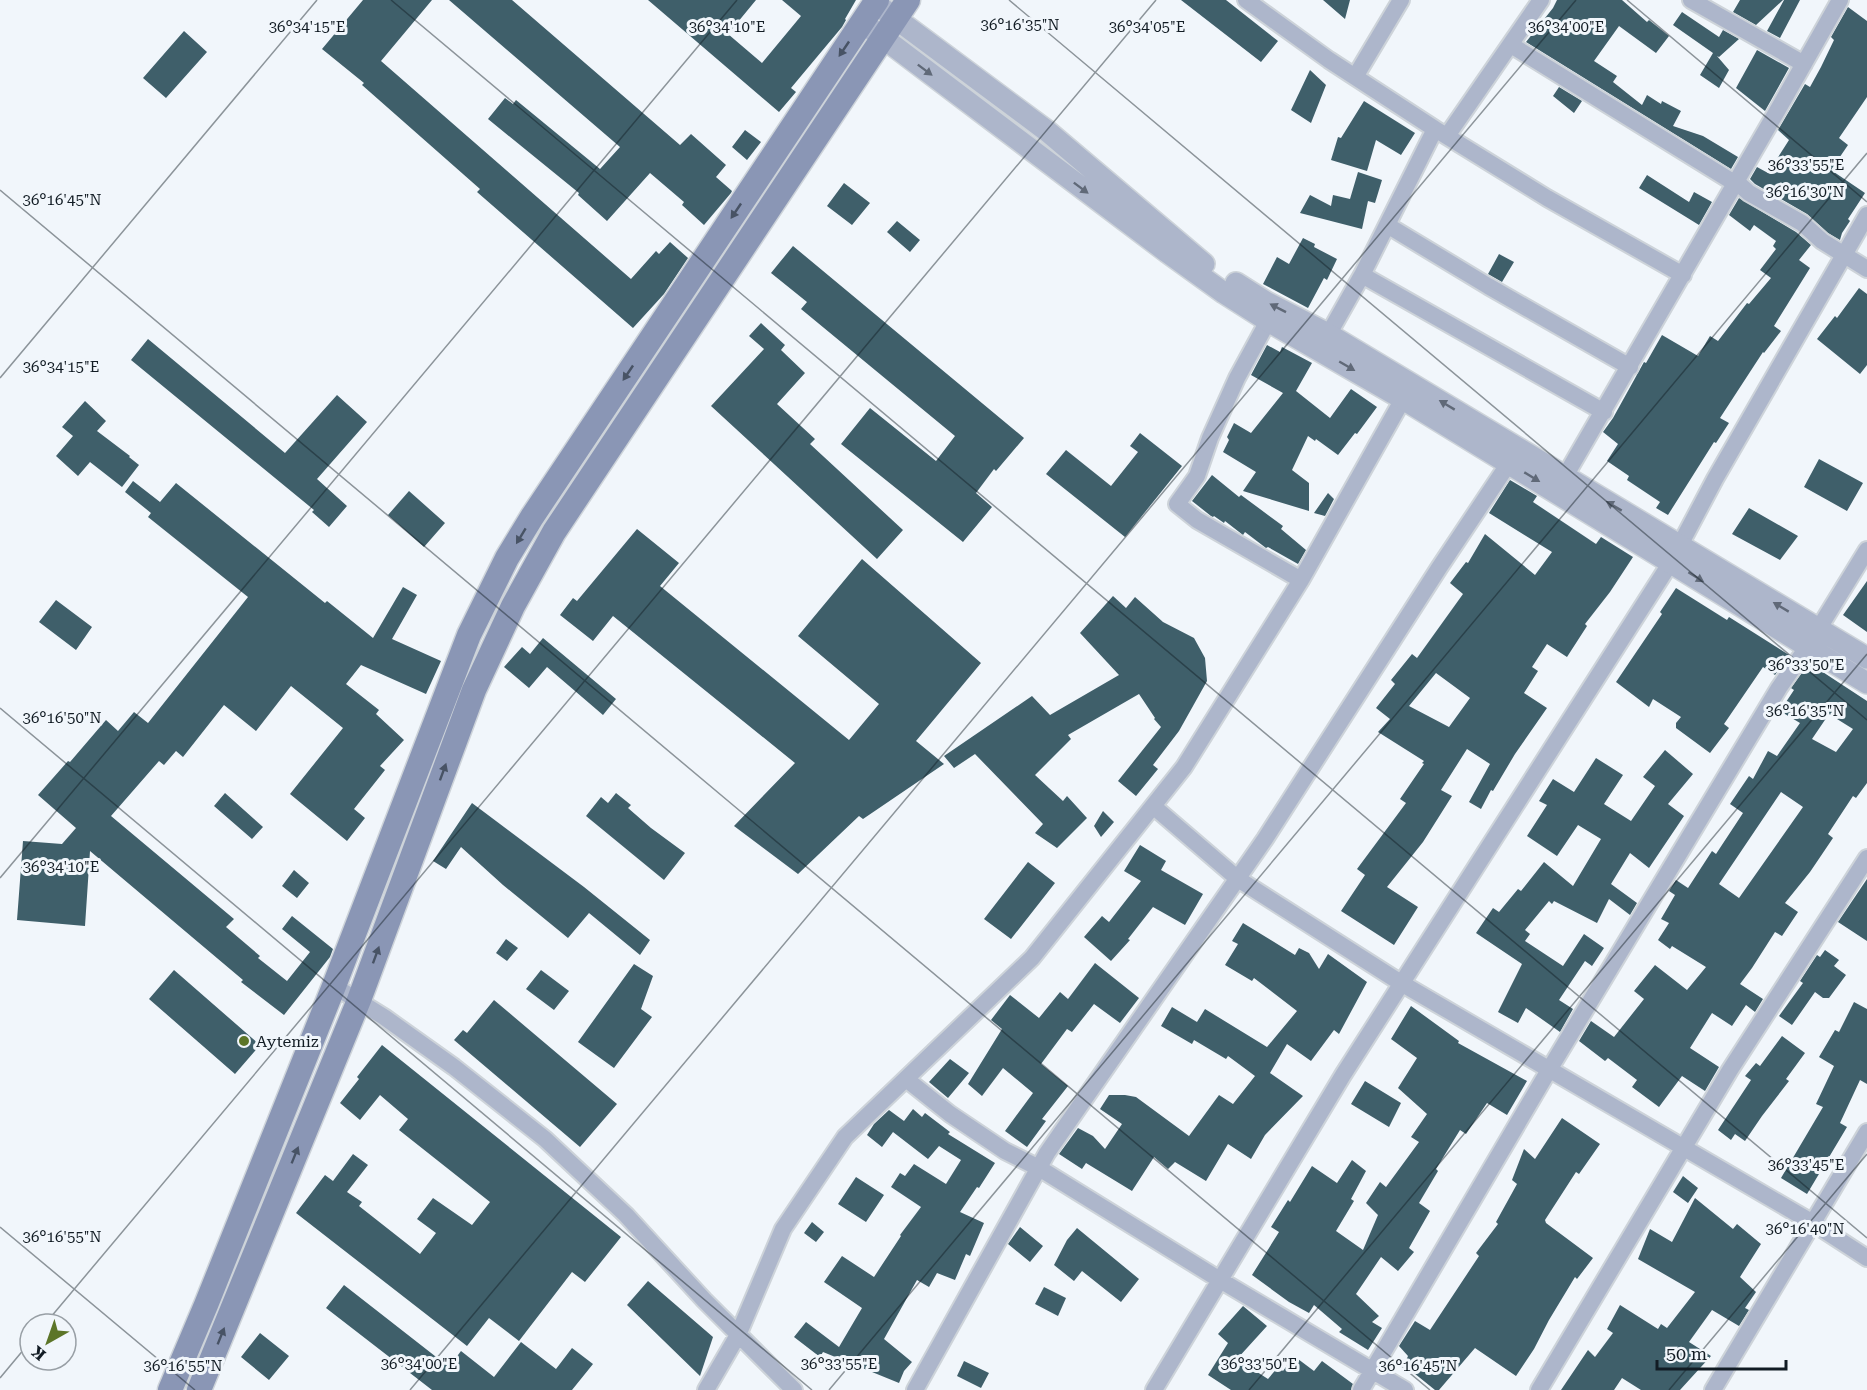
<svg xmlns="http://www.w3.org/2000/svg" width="1867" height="1390" font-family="'Roboto Serif',serif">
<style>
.building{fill:#3f5f6a;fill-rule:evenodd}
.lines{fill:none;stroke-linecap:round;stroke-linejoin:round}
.minor-casing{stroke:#cdd3d9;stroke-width:20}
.tertiary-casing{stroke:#cdd3d9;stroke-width:24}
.secondary-casing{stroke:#cdd3d9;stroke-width:27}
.minor{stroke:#adb6cb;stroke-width:16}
.tertiary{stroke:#adb6cb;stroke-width:21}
.secondary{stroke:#8a96b5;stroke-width:24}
.oneway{fill:#485365}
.oneway2{fill:#606978}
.ticks{fill:none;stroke:#121c24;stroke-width:1.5;stroke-opacity:0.45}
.poi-dot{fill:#5c7528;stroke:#f1f6fb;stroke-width:2}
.labels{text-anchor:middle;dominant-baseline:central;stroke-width:6;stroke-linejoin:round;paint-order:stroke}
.poi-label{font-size:16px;fill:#121c24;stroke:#f1f6fb;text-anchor:start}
.ticks-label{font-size:15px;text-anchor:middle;fill:#121c24;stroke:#f1f6fb;stroke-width:6;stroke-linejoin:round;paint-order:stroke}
</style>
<rect width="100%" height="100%" fill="#f1f6fb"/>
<path class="building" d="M363,0H432L381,61L631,279L656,251L659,254L670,242L688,258L664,294L633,328L477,192L480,189L362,85L364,83L322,49Z
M449,0H512L680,145L691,134L726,165L716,177L732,191L731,193L704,225L682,205L684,202L650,173L607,221L578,195L579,193L488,119L505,98L513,104L516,100L600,169L620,147Z
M648,0H756L728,34L762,63L801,16L782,0H856L845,19L846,20L842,27L791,88L796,92L779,112Z
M1181,0H1226L1278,41L1261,62Z
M1323,0H1350L1345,19Z
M1557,0H1622L1647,22L1649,20L1669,36L1656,53L1619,26L1594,61L1617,76L1613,82L1642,105L1647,95L1661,104L1662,101L1681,111L1673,126L1703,136L1738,157L1731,169L1526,42L1553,8Z
M1740,0H1783L1756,25L1733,12Z
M1784,0H1800L1780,38L1767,31Z
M1848,7L1867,21V97L1839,138L1848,145L1831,170L1865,193L1848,219L1850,221L1842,233L1840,240L1828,233L1807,214L1755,184L1750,179L1757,167L1768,173L1789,140L1778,130L1805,84L1810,87L1821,67L1834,40L1831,37Z
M1682,12L1719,37L1723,30L1739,39L1719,57L1717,56L1729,70L1719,88L1700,75L1713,53L1673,25Z
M184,31L207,52L166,98L143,78Z
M1757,50L1789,68L1765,111L1736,88Z
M1310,70L1326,85L1311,123L1291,110Z
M1559,87L1582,101L1574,113L1553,96Z
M1364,101L1415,133L1401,155L1376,140L1367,171L1331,160L1338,137L1341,138Z
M745,130L761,142L747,160L732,147Z
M1358,172L1382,180L1375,203L1368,201L1362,229L1300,213L1310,195L1331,206L1333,195L1350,199Z
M1647,175L1689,202L1694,192L1712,202L1699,225L1639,188Z
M844,183L870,203L852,225L827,206Z
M1739,198L1796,232L1811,245L1799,260L1810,268L1774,326L1781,331L1764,353L1763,352L1720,418L1729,423L1716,443L1714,442L1668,515L1656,508L1660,502L1627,480L1629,476L1607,461L1618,444L1603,432L1613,418L1644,362L1646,363L1662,335L1698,356L1710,336L1718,341L1747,303L1749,304L1771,278L1760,270L1776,249L1773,246L1776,241L1754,225L1750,231L1729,215Z
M897,221L920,240L910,252L887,232Z
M1303,238L1315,244L1314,247L1337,259L1327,280L1324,278L1308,308L1263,284L1277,257L1289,264Z
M793,246L1024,438L996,471L994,469L976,493L992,507L963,542L841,444L870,408L936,461L955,436L801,309L807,302L771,273Z
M1499,254L1514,262L1502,282L1488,274Z
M1859,288L1867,294V365L1860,374L1817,339L1835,316L1837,318Z
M761,323L785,345L781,350L805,373L777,404L815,439L810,444L903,530L877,559L711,406L764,349L749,336Z
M148,339L285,453L337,395L367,422L317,479L347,506L329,527L312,512L314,510L131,360Z
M1267,345L1280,352L1282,347L1312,363L1296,391L1330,418L1351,389L1377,407L1357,434L1355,433L1338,455L1316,439L1315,441L1308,436L1292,470L1309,483V511L1243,491L1256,472L1223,452L1229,440L1227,437L1234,423L1251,433L1283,393L1251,375Z
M85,401L106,421L97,431L130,456L129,457L139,465L122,487L90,462L78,476L56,456L73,436L62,427Z
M1140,433L1182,466L1125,537L1046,474L1066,450L1111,486L1138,452L1130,446Z
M1819,459L1863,483L1847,511L1804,487Z
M1212,475L1239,497L1241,495L1283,526L1281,529L1306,550L1298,564L1268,547L1266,548L1245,532L1243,535L1225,521L1224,523L1214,516L1213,517L1211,516L1192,501Z
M1510,480L1537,496L1533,502L1596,544L1601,537L1633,557L1610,592L1585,624L1587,626L1567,657L1547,644L1532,667L1538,671L1524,693L1547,708L1515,754L1493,791L1491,790L1481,809L1469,802L1490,764L1467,749L1441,790L1452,796L1423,842L1387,887L1418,907L1394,945L1341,911L1365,875L1357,869L1406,803L1400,799L1424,764L1422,763L1424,761L1378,732L1390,719L1376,708L1395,684L1391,680L1412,654L1417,658L1463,594L1450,583L1466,562L1468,563L1485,534L1535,575L1552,552L1489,513ZM1436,673L1470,698L1449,727L1409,706Z
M133,481L160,502L176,483L325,603L327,601L373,638L403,587L417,595L392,639L441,661L426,694L361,665L346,684L379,710L376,714L404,740L380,766L385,770L354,809L365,818L347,841L290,794L343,728L291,686L256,731L224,705L183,757L176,751L164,765L159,761L111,816L234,919L226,927L260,956L258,958L287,981L310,952L282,929L292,916L333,949L330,957L284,1015L241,982L243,980L90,851L85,926L17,920L23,841L62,844L76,828L38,795L68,761L70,762L106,720L118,731L134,712L148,723L248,597L148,517L151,513L125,492Z
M409,491L445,523L424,547L388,515Z
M1328,493L1334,499L1325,516L1314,513Z
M1749,508L1798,536L1780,560L1732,534Z
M637,529L679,563L660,586L849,740L879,704L798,636L862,559L981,663L916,741L944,764L863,819L859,816L798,874L734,826L795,763L613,616L593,641L560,615L573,598L577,601Z
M1867,581V632L1843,615Z
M1676,588L1727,620L1729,617L1789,655L1775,675L1763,667L1724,724L1729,728L1710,753L1676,728V723L1681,717L1653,699L1649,707L1616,682L1662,614L1660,612Z
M1113,596L1126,608L1135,597L1163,622L1194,638L1205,658L1207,681L1179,731L1153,765L1158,769L1136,796L1118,781L1161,727L1154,719L1155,718L1139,694L1068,735L1071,739L1035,775L1063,801L1067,796L1087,818L1057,848L1035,833L1043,824L975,754L954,768L944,756L1032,696L1050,715L1119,675L1080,633Z
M56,600L92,627L76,650L39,622Z
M543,638L616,699L603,715L547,667L529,688L504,667L522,647L530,654Z
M1809,663L1867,701V783L1856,798L1853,796L1828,834L1833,838L1810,872L1785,903L1798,912L1782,936L1775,932L1752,968L1740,984L1763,999L1755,1012L1746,1005L1732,1026L1712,1013L1690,1048L1719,1067L1705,1091L1682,1076L1659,1107L1632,1087L1637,1080L1608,1058L1605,1061L1579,1041L1591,1021L1614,1037L1644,999L1634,991L1655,965L1687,990L1706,967L1672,946L1670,949L1658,940L1669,923L1661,919L1675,895L1669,891L1676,880L1688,888L1712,851L1716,854L1743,813L1730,804L1749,776L1753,779L1768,751L1777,756L1800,723L1780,711L1794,690L1791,688ZM1829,714L1853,729L1836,752L1812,739ZM1781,792L1803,807L1739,898L1719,884Z
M1665,750L1693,774L1668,804L1684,816L1649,868L1630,853L1611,884L1637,903L1630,915L1609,899L1597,923L1554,901L1552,904L1549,901L1525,930L1530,934L1525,941L1563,966L1584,934L1604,948L1592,966L1585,961L1559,1000L1573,1009L1560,1032L1526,1008L1518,1023L1498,1012L1522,964L1476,933L1493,908L1499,912L1518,889L1521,891L1544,862L1573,886L1601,839L1578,825L1557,856L1527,836L1547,805L1539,801L1553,779L1574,792L1596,758L1623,775L1604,804L1631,821L1655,786L1643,777Z
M225,793L263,827L252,839L214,806Z
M616,793L631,805L628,808L651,828L685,853L664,880L586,816L601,797L608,803Z
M472,803L584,887L650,940L640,955L589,913L568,938L503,885L461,847L446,869L433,861Z
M1103,811L1114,822L1101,837L1094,826Z
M1140,845L1166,861L1161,870L1203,894L1185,925L1153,907L1128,939L1130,940L1111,961L1084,937L1102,916L1109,922L1141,881L1124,871Z
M1028,862L1055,883L1011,939L984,919Z
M294,870L309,883L297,898L282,886Z
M1867,879V941L1838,922Z
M1243,923L1295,955L1299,948L1309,953L1319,969L1328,954L1367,982L1339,1034L1334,1030L1311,1061L1287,1044L1270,1073L1303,1096L1265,1135L1251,1159L1228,1144L1206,1181L1175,1162L1168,1169L1154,1157L1132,1191L1086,1163L1082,1169L1059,1154L1078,1128L1093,1136L1105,1149L1122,1124L1100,1109L1109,1095H1125L1136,1097L1189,1136L1219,1095L1233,1104L1255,1076L1228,1056L1226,1059L1194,1040L1192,1044L1161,1026L1172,1007L1197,1022L1205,1009L1267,1047L1297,1011L1254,978L1252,981L1225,965L1238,944L1232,941Z
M506,939L518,948L507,961L496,953Z
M1825,950L1839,960L1834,966L1846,975L1829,998H1823L1815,992L1792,1025L1779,1016L1803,983L1800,981L1817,955L1820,957Z
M1095,963L1139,998L1120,1023L1094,1004L1072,1032L1067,1029L1041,1064L1068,1086L1042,1119L1046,1121L1027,1147L1005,1131L1033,1093L1003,1068L982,1096L968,1084L1002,1029L991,1020L1010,995L1039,1018L1060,992L1068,999Z
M634,964L653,976L641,1009L652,1017L614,1068L578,1042Z
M174,970L260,1045L235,1074L149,999Z
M541,970L569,991L554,1010L526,989Z
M494,1000L617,1104L580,1147L454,1040L463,1030L467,1033Z
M1854,1002L1867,1009V1084L1860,1080L1840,1123L1847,1127L1807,1194L1781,1178L1823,1107L1816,1104L1834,1066L1819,1057L1835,1030L1839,1032Z
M1411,1006L1459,1041L1458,1043L1527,1081L1507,1115L1487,1103L1466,1134L1460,1130L1436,1169L1438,1171L1419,1203L1430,1211L1409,1248L1414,1252L1398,1271L1381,1257L1356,1294L1379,1316L1372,1322L1382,1328L1368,1350L1339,1332L1342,1329L1314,1305L1309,1313L1289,1302L1252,1275L1279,1232L1271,1227L1288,1200L1290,1202L1312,1166L1337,1183L1352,1160L1366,1171L1351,1199L1354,1201L1336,1231L1363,1250L1378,1215L1366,1203L1380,1182L1386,1187L1419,1142L1411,1137L1427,1114L1398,1088L1417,1058L1391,1039Z
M1782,1036L1805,1053L1786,1079L1789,1081L1762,1116L1745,1141L1735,1134L1731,1140L1718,1130L1751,1080L1745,1076L1756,1063L1760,1066Z
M382,1045L621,1237L585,1282L572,1272L519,1341L489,1318L467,1346L296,1213L325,1175L333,1181L353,1154L368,1165L347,1192L362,1202L359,1206L420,1254L436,1233L417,1219L433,1198L472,1225L490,1202L399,1130L408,1119L380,1095L360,1120L340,1103L359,1079L357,1077Z
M950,1059L969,1073L948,1098L929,1082Z
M1365,1081L1401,1103L1389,1127L1351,1104Z
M913,1109L922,1117L925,1113L950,1132L948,1134L995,1163L979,1188L977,1187L960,1212L984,1223L970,1256L966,1254L955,1280L937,1273L929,1287L917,1280L884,1339L912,1362L904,1371L899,1383L823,1352L820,1357L794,1337L806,1322L839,1347L862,1308L824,1282L842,1256L874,1277L901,1236L900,1235L921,1207L891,1187L900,1173L905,1176L914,1164L946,1184L961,1160L939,1146L928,1159L893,1132L882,1147L867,1135L874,1124L889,1110L904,1121Z
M1562,1118L1600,1144L1579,1174L1576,1172L1545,1220L1546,1223L1593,1258L1577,1279L1575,1277L1549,1320L1534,1349L1516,1376L1475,1348L1439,1390H1435L1404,1365L1408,1356L1399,1346L1415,1321L1430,1330L1479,1256L1476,1253L1498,1224L1496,1222L1517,1184L1512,1180L1524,1149L1535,1159Z
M1683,1176L1698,1188L1688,1203L1673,1192Z
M856,1177L884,1195L866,1222L838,1204Z
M1695,1198L1733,1229L1737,1224L1761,1244L1740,1277L1756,1292L1745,1308L1749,1310L1739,1326L1712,1310L1689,1342L1711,1356L1680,1390H1641L1622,1378L1614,1390H1561L1588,1350L1595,1357L1613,1333L1607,1329L1620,1305L1658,1329L1661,1324L1667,1328L1695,1292L1638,1259L1650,1229L1672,1242Z
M812,1222L824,1232L816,1242L804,1233Z
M1020,1227L1043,1246L1030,1262L1008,1244Z
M1077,1228L1139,1279L1121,1302L1082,1271L1074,1281L1054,1265L1067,1240Z
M648,1281L713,1337L700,1376L627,1305Z
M344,1285L449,1367L461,1351L494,1377L521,1342L556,1369L572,1348L593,1364L572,1390H432L326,1308Z
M1044,1287L1066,1298L1058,1316L1035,1304Z
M1243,1306L1267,1326L1237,1359L1268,1379L1278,1367L1283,1371L1294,1356L1314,1371L1322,1361L1353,1384L1351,1390H1231L1208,1375L1228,1343L1218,1334Z
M260,1333L289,1356L269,1380L241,1357Z
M964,1361L989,1373L981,1388L957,1376Z"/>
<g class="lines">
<g class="minor-casing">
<path id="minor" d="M1246,0L1329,60L1435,129L1362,275L1323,344
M1691,0L1804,64
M1511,45L1728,179L1739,184L1749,193L1802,223L1822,241L1867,269
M1355,77L1401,0
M1435,129L1547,198L1683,275
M1447,136L1541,0
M1387,225L1488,286L1630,367
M1362,275L1604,412
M1268,321L1237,378L1210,438L1197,476L1177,504L1197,520L1301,580
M1560,485L1780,106L1840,0
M1153,806L1238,879L1401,983L1813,1223L1867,1258
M334,986L384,1017L454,1067L545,1139L626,1215L704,1300L794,1390
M906,1079L950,1114L1005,1151L1039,1168L1220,1280L1405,1390
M706,1390L738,1335L783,1229L845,1137L1032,958L1184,767L1301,580L1403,399
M915,1390L1047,1153L1265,839L1439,568L1509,463
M1154,1390L1343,1075L1671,562L1715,479L1867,215
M1361,1390L1549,1070L1779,688L1808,646L1867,550
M1539,1390L1730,1070L1867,858
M1713,1390L1867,1132"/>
</g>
<g class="tertiary-casing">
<path id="tertiary" d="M875,3L1047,131L1204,264
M862,22L1167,252L1224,293L1268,321L1403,399L1867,683
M1236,283L1266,302L1328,334L1867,658"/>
</g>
<g class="secondary-casing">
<path id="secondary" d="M170,1390L206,1305L334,986L469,635L507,558L532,517L877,0
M199,1390L359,1000L474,690L513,606L554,532L908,0"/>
</g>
<use href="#minor" class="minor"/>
<use href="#tertiary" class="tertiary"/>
<use href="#secondary" class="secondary"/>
</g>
<defs><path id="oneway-solid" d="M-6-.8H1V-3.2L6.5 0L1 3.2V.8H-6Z" transform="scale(1.5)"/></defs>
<g class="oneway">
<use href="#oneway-solid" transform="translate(844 49) rotate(124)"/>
<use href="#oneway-solid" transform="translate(736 211) rotate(124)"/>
<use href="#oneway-solid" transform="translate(628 373) rotate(124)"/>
<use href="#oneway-solid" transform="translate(521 536) rotate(121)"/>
<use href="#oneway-solid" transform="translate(443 772) rotate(-70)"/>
<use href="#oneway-solid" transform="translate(376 955) rotate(-70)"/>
<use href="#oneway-solid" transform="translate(295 1155) rotate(-68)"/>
<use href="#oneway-solid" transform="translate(221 1336) rotate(-68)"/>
</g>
<g class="oneway2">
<use href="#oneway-solid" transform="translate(925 70) rotate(37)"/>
<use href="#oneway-solid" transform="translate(1081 188) rotate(37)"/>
<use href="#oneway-solid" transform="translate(1278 308) rotate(-153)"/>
<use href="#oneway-solid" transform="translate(1347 366) rotate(30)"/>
<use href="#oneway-solid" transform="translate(1447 405) rotate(-149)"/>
<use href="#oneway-solid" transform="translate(1532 477) rotate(31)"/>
<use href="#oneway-solid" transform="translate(1614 506) rotate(-149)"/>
<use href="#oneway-solid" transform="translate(1696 577) rotate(32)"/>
<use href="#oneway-solid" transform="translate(1781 607) rotate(-149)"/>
</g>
<path class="ticks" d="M391,0L1867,1238M1009,0L1867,720M1627,0L1867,202M0,190L1430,1390M0,378L317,0M0,708L812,1390M0,878L737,0M0,1227L195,1390M45,1324L1156,0M0,1378L30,1342M410,1390L1576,0M829,1390L1867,153M1249,1390L1867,654M1669,1390L1867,1154"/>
<circle class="poi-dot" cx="244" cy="1041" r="6"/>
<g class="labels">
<g class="poi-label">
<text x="256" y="1041">Aytemiz</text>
</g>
</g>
<g class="ticks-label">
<text x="1020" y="30">36°16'35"N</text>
<text x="307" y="32">36°34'15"E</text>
<text x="727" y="32">36°34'10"E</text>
<text x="1147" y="32">36°34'05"E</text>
<text x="1566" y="32">36°34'00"E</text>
<text x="1806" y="170">36°33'55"E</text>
<text x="1805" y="197">36°16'30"N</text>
<text x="62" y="205">36°16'45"N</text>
<text x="61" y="372">36°34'15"E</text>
<text x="1806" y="670">36°33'50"E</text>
<text x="1805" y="716">36°16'35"N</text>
<text x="62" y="723">36°16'50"N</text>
<text x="61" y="872">36°34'10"E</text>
<text x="1806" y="1170">36°33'45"E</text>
<text x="1805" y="1234">36°16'40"N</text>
<text x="62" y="1242">36°16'55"N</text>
<text x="419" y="1369">36°34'00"E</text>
<text x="839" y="1369">36°33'55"E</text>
<text x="1259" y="1369">36°33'50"E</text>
<text x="183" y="1371">36°16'55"N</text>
<text x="1418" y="1371">36°16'45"N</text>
</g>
<g transform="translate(48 1342) rotate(220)"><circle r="28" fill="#f1f6fb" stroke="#989fa5" stroke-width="1.5"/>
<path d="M0-4.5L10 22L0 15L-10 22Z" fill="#5c7528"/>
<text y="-9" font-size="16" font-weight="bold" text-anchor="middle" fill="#121c24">K</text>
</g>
<path d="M1657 1360v9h129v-9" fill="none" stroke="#121c24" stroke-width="3"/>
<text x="1666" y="1360" font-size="18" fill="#121c24" stroke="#f1f6fb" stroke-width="4.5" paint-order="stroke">50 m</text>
</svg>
